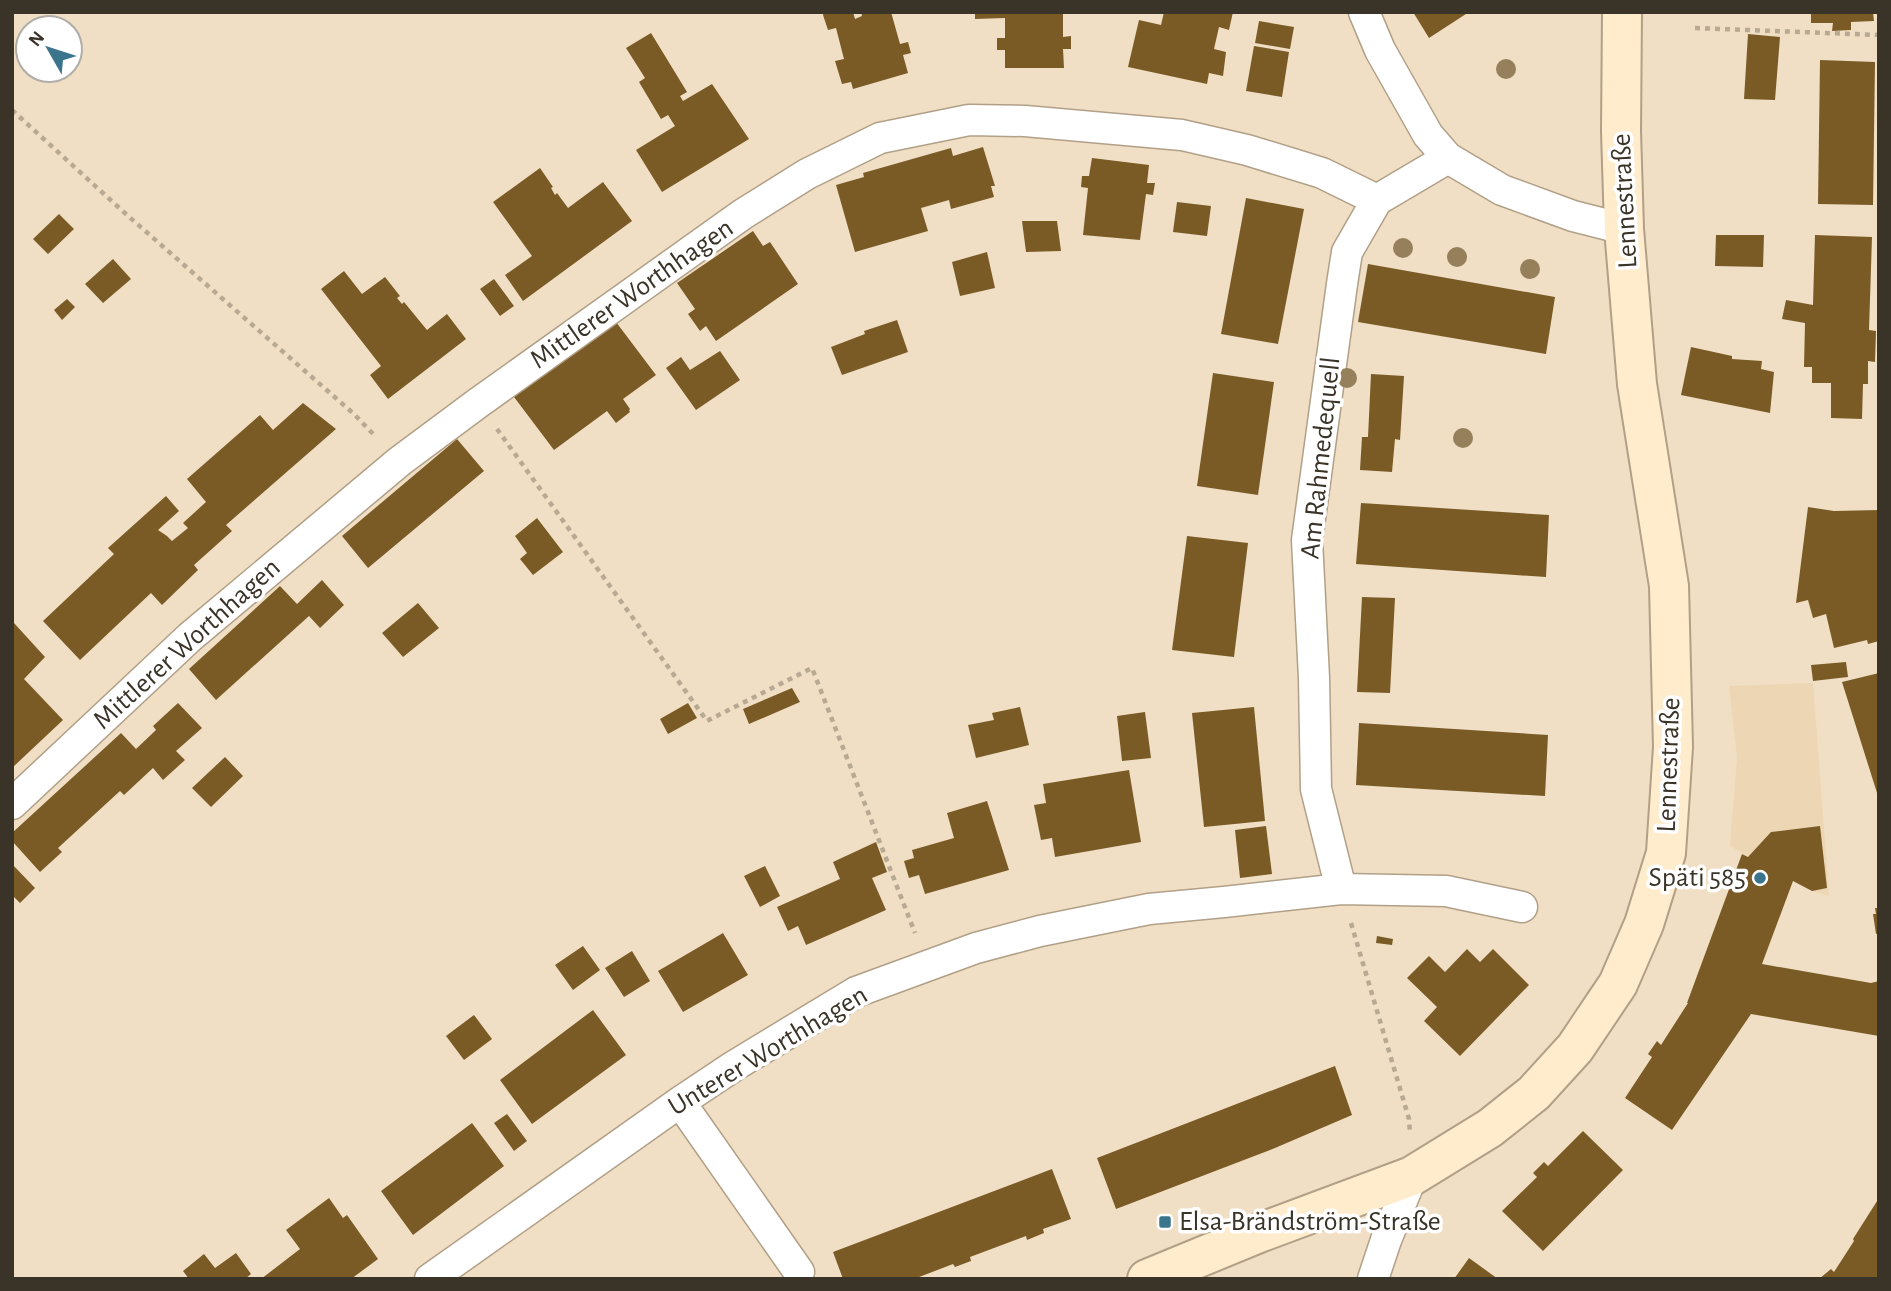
<svg xmlns="http://www.w3.org/2000/svg" width="1891" height="1291" font-family="'Alegreya Sans',sans-serif">
<style>
.built{fill:#ecd6b4}
.building{fill:#7a5b26}
.lines{fill:none;stroke-linecap:round;stroke-linejoin:round}
.street-casing{stroke:#b1a087;stroke-width:33}
.secondary-casing{stroke:#b1a087;stroke-width:42}
.path{stroke:#b7a993;stroke-width:4.5;stroke-dasharray:5 5;stroke-linecap:butt}
.street{stroke:#fff;stroke-width:30}
.secondary{stroke:#ffeccd;stroke-width:38}
.tree{fill:#95805b}
.poi-dot{fill:#3a748d;stroke:#fff;stroke-width:2.5}
.labels{text-anchor:middle;dominant-baseline:central;stroke-width:7;stroke-linejoin:round;paint-order:stroke}
.street-label{font-size:28px;fill:#3a3328;stroke:#fff}
.poi-label{font-size:28px;fill:#3a3328;stroke:#fff;text-anchor:end}
</style>
<rect width="100%" height="100%" fill="#f0dfc4"/>
<path class="built" d="M1813,683L1829,896L1812,891L1730,846L1737,758L1729,686Z"/>
<path class="building" d="M824,12H853L855,19L862,16L861,12H891L900,44L908,42L911,53L903,55L908,73L853,89L851,82L842,84L835,61L844,59L836,28L828,30L823,15Z
M975,12H1063V37L1071,36V49H1063L1064,68H1005V50H997V38H1005V18L975,19Z
M1164,12H1233L1229,30L1219,27L1214,49L1226,52L1223,76L1209,73L1207,84L1128,67L1139,20L1161,25Z
M1413,12H1469L1429,38Z
M1811,12H1873L1874,21L1851,22V30L1832,31L1833,23H1811Z
M1259,21L1294,27L1290,49L1255,43Z
M651,33L687,92L680,96L683,101L712,84L749,139L662,192L636,150L675,126L668,115L661,119L639,82L645,78L626,48Z
M1748,34L1780,37L1775,100L1744,99Z
M1254,46L1289,52L1282,97L1246,91Z
M1820,60L1875,62L1873,205L1818,204Z
M983,147L995,186H991L994,197L951,209L949,200L921,208L928,231L855,252L836,185L864,177L863,173L951,148L953,156Z
M1092,158L1149,165L1147,183H1155L1153,195L1146,194L1140,240L1083,235L1088,188L1081,187L1082,176H1089Z
M540,168L553,187L551,188L555,195L557,193L568,208L603,182L632,221L523,301L505,275L532,256L493,202Z
M1246,198L1304,209L1278,344L1221,334Z
M1177,202L1211,206L1207,236L1173,232Z
M59,214L74,229L48,254L33,239Z
M1022,221H1057L1061,251L1026,252Z
M753,231L763,246L770,242L798,284L716,341L706,326L700,331L688,314L695,309L677,283Z
M1716,235H1764L1763,267L1715,266Z
M1815,235L1872,237L1869,330L1876,331L1875,362L1868,361V384H1863L1862,419L1831,418V383H1812V367H1804L1805,323L1782,319L1786,300L1813,305Z
M987,252L995,288L960,296L952,262Z
M113,259L131,279L103,303L85,284Z
M1368,264L1555,297L1546,354L1358,322Z
M344,271L362,294L385,277L400,296L397,298L402,304L404,302L427,330L447,314L466,339L388,399L370,375L381,366L321,289Z
M494,279L514,306L500,316L480,289Z
M67,299L75,307L62,320L54,310Z
M897,320L908,352L842,375L831,347L865,334L864,331Z
M616,322L656,375L623,399L630,409L629,410L630,412L616,423L607,411L554,450L514,397Z
M1691,347L1732,356V359L1762,361L1761,369L1774,372L1770,413L1681,395Z
M720,351L740,380L696,410L666,368L681,357L690,370Z
M1213,373L1274,382L1258,495L1197,486Z
M1371,374L1404,376L1400,440L1395,439L1392,472L1360,470L1362,437H1368Z
M303,403L336,429L226,525L232,531L194,565L198,570L162,605L151,593L80,660L43,621L114,554L108,548L166,496L179,511L158,530L167,536L172,541L188,528L183,523L206,502L187,479L260,415L273,430Z
M457,439L484,471L368,568L342,536Z
M1361,503L1549,515L1546,577L1356,564Z
M1808,507L1834,511L1879,510V641L1868,644L1867,640L1834,648L1826,614L1813,618L1808,600L1796,603Z
M537,518L563,552L533,575L520,559L527,553L515,536Z
M1187,536L1248,543L1234,657L1172,650Z
M322,580L344,605L320,628L309,616L216,700L189,669L280,586L297,604Z
M1362,597L1395,598L1390,693L1357,692Z
M418,603L439,628L403,657L382,633Z
M14,623L45,657L24,679L63,720L12,768V624Z
M1846,662L1848,677L1813,681L1811,665Z
M1879,673V796H1878L1842,682Z
M792,688L800,702L749,724L743,709Z
M178,703L202,728L176,751L185,760L163,780L153,768L124,795L120,791L58,848L62,852L40,872L12,841V833L121,733L136,749L156,730L153,726Z
M688,703L697,718L668,734L660,719Z
M1020,707L1029,745L976,758L968,725L994,720L992,713Z
M1254,707L1265,821L1204,827L1192,713Z
M1145,712L1151,758L1122,761L1117,716Z
M1359,723L1548,735L1545,796L1356,785Z
M225,757L243,776L211,807L192,788Z
M1129,770L1141,842L1055,857L1052,838L1041,840L1034,805L1046,803L1043,784Z
M987,801L1009,870L925,894L919,875L909,878L904,861L914,858L912,850L954,838L947,813Z
M1266,826L1272,874L1240,878L1235,830Z
M1820,826L1827,888L1812,891L1793,881L1762,964L1871,983L1879,981V1036L1751,1014L1672,1130L1625,1098L1652,1057L1648,1054L1657,1041L1661,1045L1688,1003H1687L1742,854L1748,857L1771,832Z
M876,842L887,872L872,878L886,910L806,945L798,926L788,931L777,907L840,879L833,862Z
M12,864L35,888L20,903L12,895Z
M765,866L780,896L760,907L744,876Z
M1875,908H1879V933L1876,934L1873,914H1876Z
M723,933L748,975L683,1012L658,971Z
M1377,936L1393,939L1392,945L1376,943Z
M583,946L600,970L573,990L555,965Z
M1467,949L1480,962L1493,949L1529,985L1460,1056L1424,1021L1437,1007L1407,978L1429,956L1445,972Z
M632,951L650,981L624,997L605,968Z
M593,1010L626,1055L532,1124L500,1080Z
M474,1015L492,1039L464,1060L446,1036Z
M1335,1066L1352,1115L1275,1148L1116,1209L1097,1158Z
M507,1114L527,1141L514,1151L494,1123Z
M472,1123L504,1166L413,1235L381,1191Z
M1583,1131L1623,1170L1543,1251L1502,1211L1537,1177L1533,1173L1544,1162L1548,1166Z
M1052,1169L1071,1219L1043,1229L1044,1233L1027,1240L1026,1236L970,1257L971,1261L955,1267L953,1264L914,1279H843L833,1252Z
M329,1198L343,1218L347,1215L378,1259L351,1279H261L300,1249L286,1230Z
M1879,1198V1279H1819L1831,1269L1834,1272L1854,1241L1853,1239Z
M236,1253L251,1274L245,1279H189L183,1271L204,1254L215,1268Z
M1469,1258L1498,1279H1454Z"/>
<g class="lines">
<g class="street-casing">
<path id="street" d="M1364,12L1380,50L1428,135L1448,158L1502,190L1573,216L1624,229
M12,804L190,637L400,461L478,403L743,214L807,174L880,138L969,120L1025,121L1182,135L1247,150L1322,173L1377,200
M1341,889L1316,789L1314,678L1307,540L1342,284L1347,252L1377,200L1448,158
M680,1102L799,1272
M430,1279L680,1102L734,1066L856,992L976,948L1040,931L1149,909L1224,902L1341,889L1446,891L1522,907
M1373,1279L1386,1240L1412,1176"/>
</g>
<g class="secondary-casing">
<path id="secondary" d="M1147,1279L1259,1233L1412,1176L1490,1128L1534,1093L1575,1048L1618,984L1644,924L1666,853L1673,747L1669,586L1637,384L1624,229L1621,131L1622,12"/>
</g>
<path class="path" d="M1695,28L1879,35
M12,110L127,215L354,414L376,437
M497,429L707,721L812,668L915,933
M1351,923L1409,1119L1410,1134"/>
<use href="#street" class="street"/>
<use href="#secondary" class="secondary"/>
</g>
<g class="tree">
<circle cx="1506" cy="69" r="10"/>
<circle cx="1403" cy="248" r="10"/>
<circle cx="1457" cy="257" r="10"/>
<circle cx="1530" cy="269" r="10"/>
<circle cx="1347" cy="378" r="10"/>
<circle cx="1463" cy="438" r="10"/>
</g>
<g class="poi-dot">
<circle cx="1760" cy="878" r="7"/>
<rect x="1158" y="1215" width="14" height="14" rx="3.5"/>
</g>
<g class="labels">
<g class="street-label">
<text transform="translate(1625 201) rotate(-93)">Lennestraße</text>
<text transform="translate(632 294) rotate(-35)">Mittlerer Worthhagen</text>
<text transform="translate(1321 458) rotate(-84)">Am Rahmedequell</text>
<text transform="translate(187 644) rotate(-42)">Mittlerer Worthhagen</text>
<text transform="translate(1669 765) rotate(-88)">Lennestraße</text>
<text transform="translate(768 1051) rotate(-31)">Unterer Worthhagen</text>
</g>
<g class="poi-label">
<text x="1746" y="878">Späti 585</text>
<text x="1179" y="1222" text-anchor="start">Elsa-Brändström-Straße</text>
</g>
</g>
<rect width="1891" height="1291" fill="none" stroke="#3a3328" stroke-width="28"/>
<g transform="translate(49 49) rotate(309)"><circle r="33" fill="#ffffff" stroke="#b0ada9" stroke-width="2"/>
<path d="M0-5L12 26L0 18L-12 26Z" fill="#3a748d"/>
<text y="-10" font-size="19" font-weight="bold" text-anchor="middle" fill="#3a3328">N</text>
</g>
</svg>
